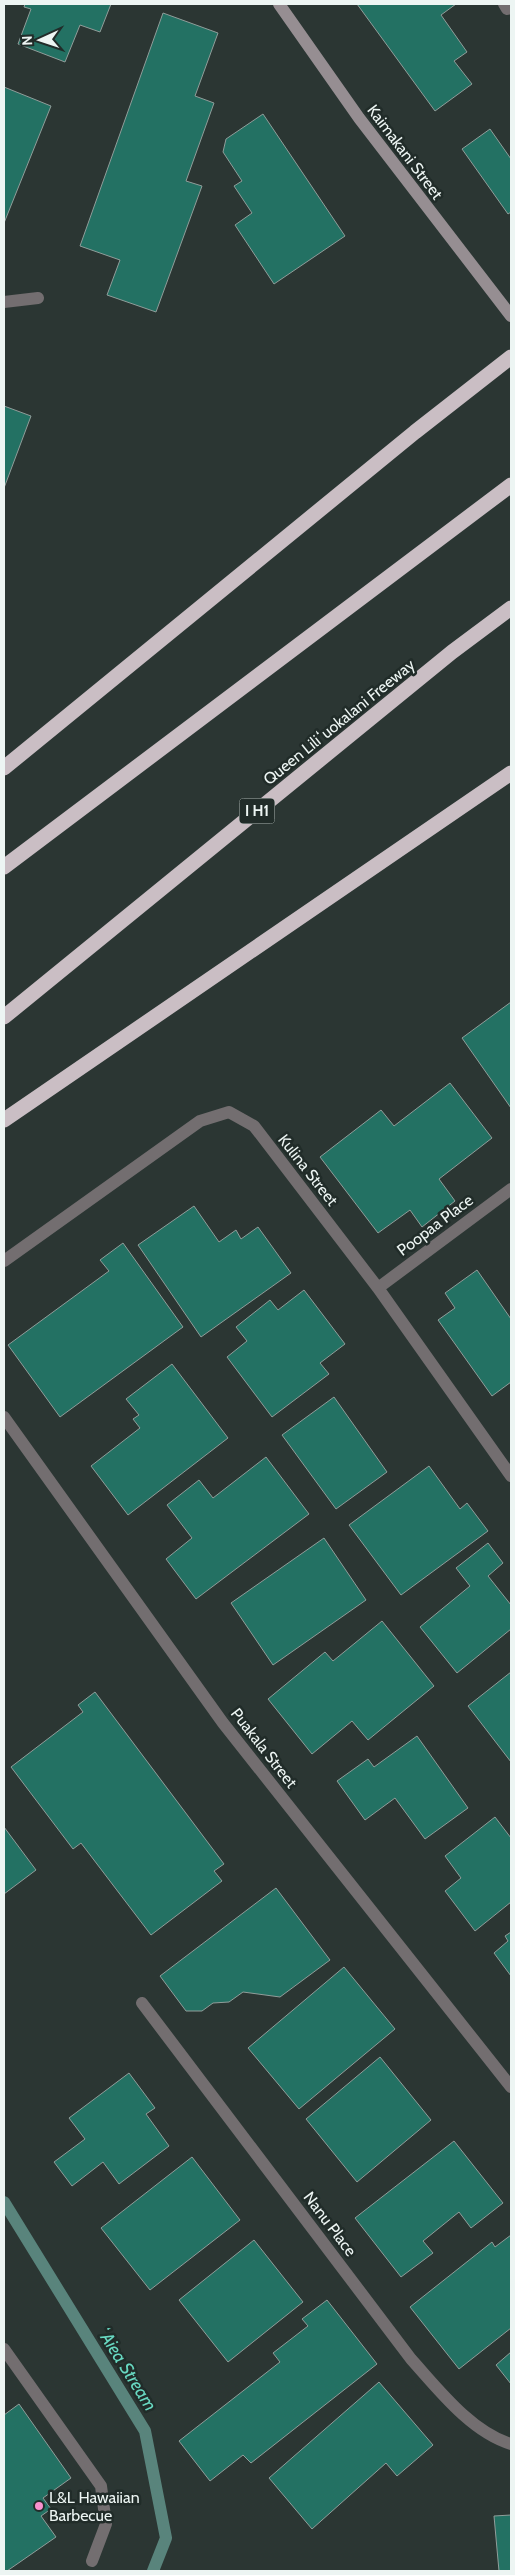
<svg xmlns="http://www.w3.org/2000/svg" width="515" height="2575" font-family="Cabin,sans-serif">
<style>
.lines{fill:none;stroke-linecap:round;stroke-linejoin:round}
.stream{stroke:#59847c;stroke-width:12}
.building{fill:#237163;stroke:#909d9a}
.lane{stroke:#736e70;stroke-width:12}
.street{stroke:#736e70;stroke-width:12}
.secondary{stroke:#968e92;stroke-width:12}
.highway{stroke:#cabec4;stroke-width:15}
.poi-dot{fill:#f790cd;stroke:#212c29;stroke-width:2}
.labels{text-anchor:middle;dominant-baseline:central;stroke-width:5;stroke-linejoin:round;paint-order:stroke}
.shield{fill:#212c29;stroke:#b0b9b6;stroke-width:1}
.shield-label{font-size:15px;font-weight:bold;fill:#edf5f3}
.street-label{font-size:16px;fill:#edf5f3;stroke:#212c29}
.poi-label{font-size:16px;fill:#edf5f3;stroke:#212c29;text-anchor:start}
.water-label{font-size:18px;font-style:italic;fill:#68d8c1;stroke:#212c29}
</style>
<rect width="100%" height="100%" fill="#2b3633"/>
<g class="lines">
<path class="stream" d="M4,2202L145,2431L166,2538L153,2571"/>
</g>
<path class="building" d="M25,4H111L100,32L80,25L65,62L18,44L31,9L24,7Z
M357,4H456L441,15L467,52L454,61L472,84L435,111Z
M163,13L218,33L195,96L214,103L186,181L202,186L156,312L107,295L120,260L80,246Z
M4,87L51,106L4,223Z
M263,114L345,236L274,284L235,225L252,213L234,186L242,181L223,152L226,139Z
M490,129L511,159V212L508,214L462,149Z
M4,406L31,416L4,488Z
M511,1002V1108L462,1038Z
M450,1083L492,1138L439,1179L455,1201L422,1227L410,1210L378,1233L320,1157L381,1110L394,1126Z
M194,1206L219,1242L236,1230L241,1239L258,1227L291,1273L201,1337L138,1245Z
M123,1243L183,1327L60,1417L8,1345L109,1271L100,1260Z
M477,1270L511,1319V1382L492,1396L438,1320L455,1308L445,1293Z
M304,1290L345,1344L320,1363L329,1374L272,1417L227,1357L247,1341L236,1327L270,1300L278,1310Z
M172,1364L228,1438L128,1515L91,1466L140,1428L133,1419L139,1415L126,1399Z
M334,1397L387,1472L336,1509L282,1435Z
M266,1457L309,1514L196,1599L166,1559L192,1538L167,1505L199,1480L213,1498Z
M429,1466L460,1509L467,1503L488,1531L401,1595L349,1525Z
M324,1538L366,1600L273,1665L231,1603Z
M488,1543L503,1563L488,1576L511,1605V1629L457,1673L420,1627L470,1586L456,1568Z
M382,1621L434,1686L368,1740L352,1721L312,1754L268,1699L325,1652L333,1661Z
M511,1672V1762L468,1706Z
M95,1692L224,1864L214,1871L222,1881L151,1935L81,1843L73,1849L11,1767L83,1712L78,1705Z
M417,1736L468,1808L425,1839L395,1798L365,1820L337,1781L368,1759L374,1767Z
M495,1817L511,1838V1902L475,1931L445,1891L461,1878L445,1856Z
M4,1827L36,1870L4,1894Z
M276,1888L330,1960L280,1997L243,1992L229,2002L213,2003L202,2011H186L160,1976Z
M511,1932V1976L494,1953L508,1941L505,1936Z
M344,1967L395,2029L299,2109L248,2048Z
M380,2057L431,2120L357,2182L306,2119Z
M129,2073L155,2108L146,2114L169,2146L119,2184L103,2162L72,2186L54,2162L85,2139L69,2118Z
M454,2141L503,2203L471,2228L459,2212L423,2241L433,2253L401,2277L355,2218Z
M192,2157L240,2220L150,2290L101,2228Z
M511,2235V2328L459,2369L410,2307L492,2242L495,2247Z
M254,2240L303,2302L228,2362L179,2300Z
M327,2300L377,2364L251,2463L243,2455L210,2481L179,2441L280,2362L273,2353L308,2326L302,2319Z
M511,2352V2384L496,2365Z
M379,2382L433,2445L397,2476L386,2463L312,2529L269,2478Z
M19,2404L71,2478L43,2498L51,2509L41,2516L56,2537L7,2571H4V2415Z
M511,2515V2571H499L494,2516Z"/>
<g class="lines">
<path class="lane" d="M504,4L507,9
M4,2349L101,2486L106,2524L92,2561"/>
<path class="street" d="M4,302L38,298
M4,1261L200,1121L229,1112L254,1126L378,1288L511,1476
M378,1288L511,1189
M4,1417L223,1723L511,2087
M142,2003L411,2359C438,2389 471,2432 511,2444"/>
<path class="secondary" d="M279,4L359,118L511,316"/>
<path class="highway" d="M4,768L415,432L511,357
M4,867L511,485
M4,1017L452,652L511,608
M4,1120L511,773"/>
</g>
<circle class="poi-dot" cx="39" cy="2506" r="5"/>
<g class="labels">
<rect class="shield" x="239.5" y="798.5" width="35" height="25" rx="4"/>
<g class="shield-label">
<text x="257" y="811">I H1</text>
</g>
<g class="street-label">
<text transform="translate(405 152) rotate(53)">Kaimakani Street</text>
<text transform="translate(339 722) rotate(-39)">Queen Liliʻuokalani Freeway</text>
<text transform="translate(308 1170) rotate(52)">Kulina Street</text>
<text transform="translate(435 1225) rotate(-37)">Poopaa Place</text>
<text transform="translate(264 1748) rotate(52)">Puakala Street</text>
<text transform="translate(330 2224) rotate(53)">Nanu Place</text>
</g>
<g class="poi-label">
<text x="49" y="2497">L&amp;L Hawaiian<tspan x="49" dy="18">Barbecue</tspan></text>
</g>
<g class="water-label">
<text transform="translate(127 2369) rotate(58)">ʻAiea Stream</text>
</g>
</g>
<rect width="515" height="2575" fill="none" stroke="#edf5f3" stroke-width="10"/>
<g transform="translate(40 40) rotate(267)" stroke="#212c29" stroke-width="4" paint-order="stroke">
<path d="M0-4L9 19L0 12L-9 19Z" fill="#edf5f3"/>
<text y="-8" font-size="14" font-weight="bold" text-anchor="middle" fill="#edf5f3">N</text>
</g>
</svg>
